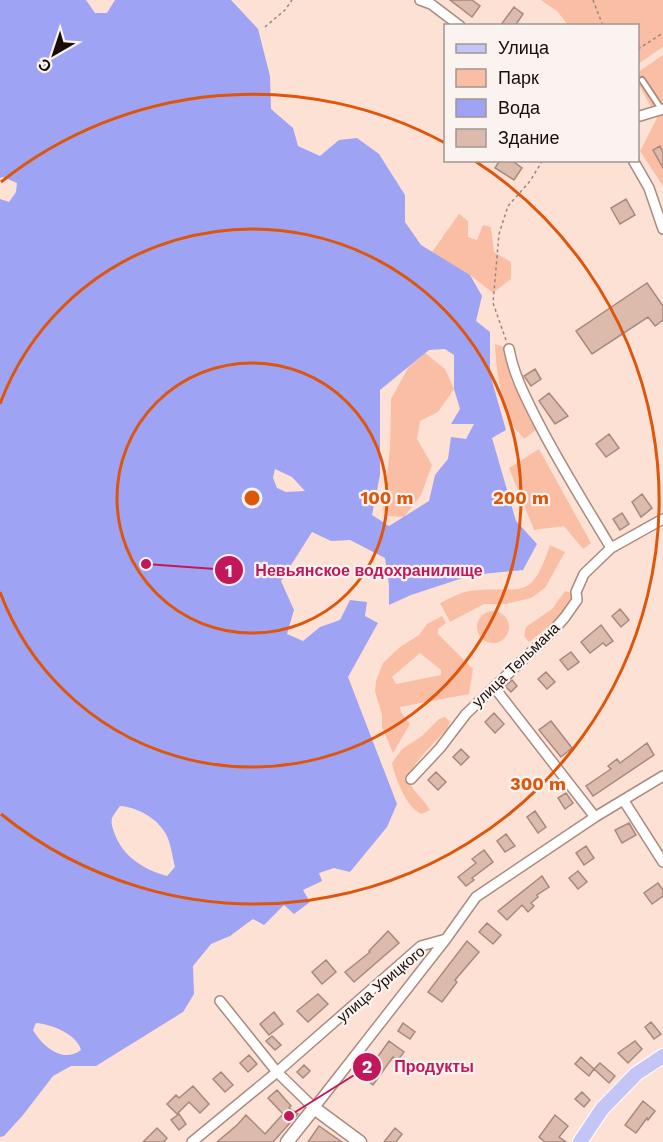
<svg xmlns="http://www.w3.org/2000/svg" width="663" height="1142" font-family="'Work Sans',sans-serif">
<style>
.green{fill:#fabea5;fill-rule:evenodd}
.water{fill:#9fa3f3;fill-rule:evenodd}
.building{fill:#dcbaac;stroke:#a9897c;stroke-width:1.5}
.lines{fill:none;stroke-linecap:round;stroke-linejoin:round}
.lane-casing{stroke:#ab8b7e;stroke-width:8}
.street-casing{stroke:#ab8b7e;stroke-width:12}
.secondary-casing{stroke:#ab8b7e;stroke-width:15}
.primary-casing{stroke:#fff;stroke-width:16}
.path{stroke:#9a857d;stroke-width:1.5;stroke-dasharray:3 3;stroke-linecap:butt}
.lane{stroke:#fff;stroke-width:4.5}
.street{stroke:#fff;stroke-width:9}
.secondary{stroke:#fff;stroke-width:12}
.primary{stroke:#c3c5f7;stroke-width:14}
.ring{fill:none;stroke:#de550c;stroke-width:3}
.labels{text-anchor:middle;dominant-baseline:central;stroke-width:4.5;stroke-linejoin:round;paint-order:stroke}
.street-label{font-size:15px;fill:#180d08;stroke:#faf3f0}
.centre{fill:#de550c;stroke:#faf3f0;stroke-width:3}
.ring-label{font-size:18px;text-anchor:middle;font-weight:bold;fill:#de550c;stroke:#faf3f0;stroke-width:4.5;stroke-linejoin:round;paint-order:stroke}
.leader{fill:none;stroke:#c2185b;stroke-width:2}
.callout-dot{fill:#c2185b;stroke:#faf3f0;stroke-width:2}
.mark-label{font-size:18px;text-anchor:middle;font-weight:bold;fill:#fff}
.callout-label{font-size:16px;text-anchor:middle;font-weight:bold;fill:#c2185b;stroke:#faf3f0;stroke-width:4.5;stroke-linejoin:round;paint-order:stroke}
</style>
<rect width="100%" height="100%" fill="#fde1d5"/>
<path class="green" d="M541,0H663V47L638,64V26L568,25L557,11Z
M663,55V186L640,151L657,118L638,83V72Z
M459,214L468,221V237L477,240L483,225L491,227L494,252L511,262V279L493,293L470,275L432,252Z
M495,344L504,347L511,380L536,430L524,439C520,433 513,427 510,420C500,396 496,369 495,344Z
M425,353L445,369L454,389L438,412L420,421L417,439L432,465L421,495L404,517L388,516L383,510L390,449L391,399L408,368Z
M539,449L591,543L583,549L564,526L534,530L509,468Z
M550,545L565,552L545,588L531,598L506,604H484L450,622L440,603C449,599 460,592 470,591C520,584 530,606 550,545Z
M565,591L575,594C565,615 547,628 529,642L524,636L526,627L552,609Z
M477 627a16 16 0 1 1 32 0a16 16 0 1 1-32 0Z
M442,616L446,623L438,629V634L473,669L469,694L400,707L401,712L410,724L393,753L382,727V715L375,691L376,681L383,663L400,647L419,635L427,624ZM420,653L441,670V675L396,684L392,677Z
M445,717L450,722L447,729C438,740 404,769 410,783C414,793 425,800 430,810L422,814C407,809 395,778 392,763L402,749L422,736L439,719Z"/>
<path class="water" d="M0,0H86L95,13H107L115,0H231L258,29L270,76L271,109L293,128L298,146L320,156L339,140L357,138L379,154L405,195V222L421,245L470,275L482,296L476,321L490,332V374L506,430L492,438L516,521L537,544L523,570L472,575L411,595L389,605V585L385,558L350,540L331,541L312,532L281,581L294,610L287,634L303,641L320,627L340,620L350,600L367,602L365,616L378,623L348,677L397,804L387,827L350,872L334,868L319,873L322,881L303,890L310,902L294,914L284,905L264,925L253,919L230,936L211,944L193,966L194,994L183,1012L96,1066H71L53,1076L23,1115L4,1136L0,1137V199L9,202L16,192L17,183L3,177L0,178ZM445,349L454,355V389L460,409L451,424H474L466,439L451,437L448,459L435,475L429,501L389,526L372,515L380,475V390L429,350ZM275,469L292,477L305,491L286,492L277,488L273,478ZM120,806C136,807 155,817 164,831C171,841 172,856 175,867L167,876C144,870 122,856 114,832C112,827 111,823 112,818C114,814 117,810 120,806ZM36,1023C51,1024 77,1034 81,1050C63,1064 42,1046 33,1030Z"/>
<path class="building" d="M450,0H472L480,6L472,17Z
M514,7L523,14L515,26H500Z
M660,146L663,153V168L653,150Z
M500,160H511L522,168L514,180L495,168Z
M626,199L635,215L620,224L611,208Z
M647,283L663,306V320L655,326L648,317L592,354L576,331Z
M535,369L541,379L531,386L524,376Z
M549,393L568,416L555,424L539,401Z
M609,434L619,448L606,457L596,444Z
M642,494L652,508L641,517L632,502Z
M622,513L629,524L620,530L613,519Z
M620,609L629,620L621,627L612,616Z
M601,625L613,641L606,646L603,643L590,653L581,642Z
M571,652L579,662L568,670L560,660Z
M546,672L555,682L547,689L538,679Z
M512,680L517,686L511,692L505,686Z
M494,713L504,724L495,733L485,722Z
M551,721L572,748L561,757L539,730Z
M647,743L654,755L593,796L586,786L611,769L608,766L617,759L620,763Z
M461,749L469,757L461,765L453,757Z
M436,772L446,782L438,790L428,780Z
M566,793L573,803L565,809L558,798Z
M535,811L546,827L538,833L527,817Z
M629,823L636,835L622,843L615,830Z
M506,834L515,846L505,852L497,841Z
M586,846L594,858L584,865L576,853Z
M484,850L493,862L472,878L474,880L466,886L458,877L476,863L472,859Z
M578,871L587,882L578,889L569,878Z
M542,876L549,887L537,895L538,897L531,903L534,906L528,912L522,905L507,920L498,911Z
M658,883L663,890V896L652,904L644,893Z
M487,923L501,935L493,944L479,932Z
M388,931L399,943L354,982L345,972L370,952L369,951Z
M467,941L479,952L455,980L457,982L442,1002L428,992Z
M326,960L336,972L322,984L312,972Z
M318,994L328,1004L308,1022L297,1011Z
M274,1012L283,1024L269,1035L260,1024Z
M651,1022L661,1034L654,1039L645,1027Z
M403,1023L415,1032L410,1039L398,1031Z
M272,1036L281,1045L275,1050L266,1041Z
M389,1041L404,1052L398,1060L393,1057L373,1085L363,1077Z
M635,1041L642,1049L628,1063L618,1053Z
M249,1055L257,1064L248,1072L240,1063Z
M581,1057L594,1069L589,1076L575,1064Z
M600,1063L615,1076L609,1083L594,1069Z
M304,1065L310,1071L303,1078L297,1072Z
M221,1072L233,1085L225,1092L213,1079Z
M193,1086L209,1104L200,1113L189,1102L177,1114L167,1104L176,1095L179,1098Z
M277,1090L291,1106L289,1108L298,1114L273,1142H217L237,1125L246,1115L265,1134L283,1114L268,1098Z
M582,1092L590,1100L584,1107L575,1099Z
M643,1101L655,1111L648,1120L647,1118L636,1133L625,1125Z
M179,1114L186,1124L179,1130L171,1120Z
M555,1115L568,1126L559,1137L566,1142H545L539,1137Z
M319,1126L342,1142H308Z
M157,1128L167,1138L164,1142H143Z
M395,1128L402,1134L396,1142H384Z"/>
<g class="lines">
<g class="lane-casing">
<path id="lane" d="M642,80L662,110"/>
</g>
<g class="street-casing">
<path id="street" d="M420,0L431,4L460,26
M640,116L663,109
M633,160L649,188L663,229
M509,349C514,376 526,398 538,422C560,465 586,506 611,548
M494,687L595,817
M411,779L440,748L466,714L552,632L565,617L577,600L576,592L584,574L611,548L663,519
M624,801L663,862
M220,1001L277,1072L314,1108L446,939L476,897L595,817L663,776
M192,1142L277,1072L421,946L446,939"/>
</g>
<g class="secondary-casing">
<path id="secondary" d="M287,1142L314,1108L360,1142"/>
</g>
<g class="primary-casing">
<path id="primary" d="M580,1142L602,1109L636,1074L663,1056"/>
</g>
<path class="path" d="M593,0L603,26
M265,27L285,10L292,0
M638,49L663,33
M506,340L493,303L499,234L508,206L530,181L543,160"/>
<use href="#lane" class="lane"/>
<use href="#street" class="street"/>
<use href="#secondary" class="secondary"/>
<use href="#primary" class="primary"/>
</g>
<g class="ring">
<circle cx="252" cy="498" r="135"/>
<path d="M0 404A269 269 0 1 1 0 592"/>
<path d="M1 182A404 404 0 0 1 445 143M475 161A404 404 0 1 1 1 814"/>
</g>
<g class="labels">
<g class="street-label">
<text transform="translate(516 665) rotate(-44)">улица Тельмана</text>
<text transform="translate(381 984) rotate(-40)">улица Урицкого</text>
</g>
</g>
<circle cx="252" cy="498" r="9" class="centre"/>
<g class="ring-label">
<text x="387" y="504">100 m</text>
<text x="521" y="504">200 m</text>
<text x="538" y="790">300 m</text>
</g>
<path class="leader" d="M146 564L229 570M289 1116L367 1067"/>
<g class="callout-dot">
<circle cx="146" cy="564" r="6"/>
<circle cx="289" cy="1116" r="6"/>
<circle cx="229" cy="570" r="15"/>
<circle cx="367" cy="1067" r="15"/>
</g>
<g class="mark-label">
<text x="229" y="577">1</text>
<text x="367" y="1073">2</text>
</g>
<g class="callout-label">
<text x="369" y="576">Невьянское водохранилище</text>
<text x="434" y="1072">Продукты</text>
</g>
<rect x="444" y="24" width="195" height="138" fill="#faf3f0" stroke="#a09793" stroke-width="1.5"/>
<rect x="456" y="44" width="30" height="9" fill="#c3c5f7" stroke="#a09793" stroke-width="1.5"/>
<text x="498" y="54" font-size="18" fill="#180d08">Улица</text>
<rect x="456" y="69" width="30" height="18" fill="#fabea5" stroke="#a09793" stroke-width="1.5"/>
<text x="498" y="84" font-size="18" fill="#180d08">Парк</text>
<rect x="456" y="99" width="30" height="18" fill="#9fa3f3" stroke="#a09793" stroke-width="1.5"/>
<text x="498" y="114" font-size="18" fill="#180d08">Вода</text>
<rect x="456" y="129" width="30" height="18" fill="#dcbaac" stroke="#a09793" stroke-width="1.5"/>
<text x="498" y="144" font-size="18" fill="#180d08">Здание</text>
<g transform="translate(54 54) rotate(219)" stroke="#faf3f0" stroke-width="4.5" paint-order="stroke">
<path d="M0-4.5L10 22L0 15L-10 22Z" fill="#180d08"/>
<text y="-9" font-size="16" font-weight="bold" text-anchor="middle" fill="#180d08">С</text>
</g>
</svg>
